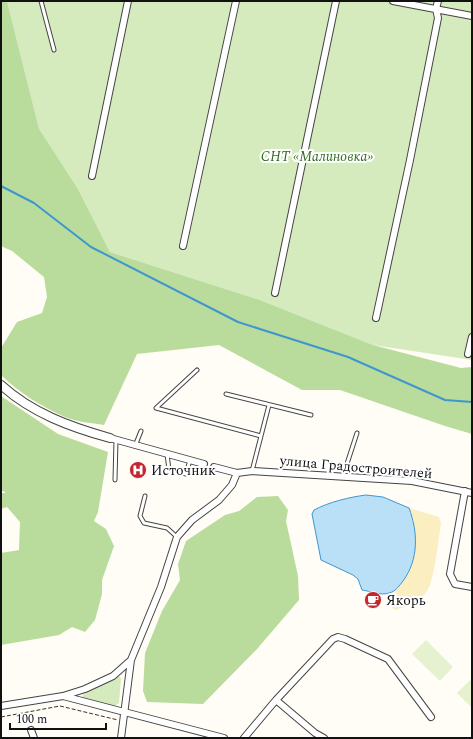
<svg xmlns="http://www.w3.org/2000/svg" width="473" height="739" font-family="Spectral,serif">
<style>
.green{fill:#d5ebbd}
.forest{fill:#b9dc9c}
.sand{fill:#fbeec1}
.pitch{fill:#e6f2cf}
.water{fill:#b9e0f7;stroke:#3f96cf}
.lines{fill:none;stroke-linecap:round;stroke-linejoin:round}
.stream{stroke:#3f96cf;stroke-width:2}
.service-casing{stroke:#444;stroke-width:5}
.minor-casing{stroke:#444;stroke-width:8}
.tertiary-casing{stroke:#444;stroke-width:10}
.path{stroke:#333;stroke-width:1;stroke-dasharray:4 2;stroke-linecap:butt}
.service{stroke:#fff;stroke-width:3}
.minor{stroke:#fff;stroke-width:6}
.tertiary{stroke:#fff;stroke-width:8}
.labels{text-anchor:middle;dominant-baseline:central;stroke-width:4;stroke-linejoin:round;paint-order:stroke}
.park-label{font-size:14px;font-style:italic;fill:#2f6b1f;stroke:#fff}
.street-label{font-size:14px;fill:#111;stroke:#fff}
.poi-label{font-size:14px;fill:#111;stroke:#fff;text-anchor:start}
</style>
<rect width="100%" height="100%" fill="#fffdf5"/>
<path class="green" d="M7,1H472V360L373,345L260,300L110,252L78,189L39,130Z
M116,676L120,677L121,679L119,703L115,706L112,707L82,697L84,693L101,686Z"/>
<path class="forest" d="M1,1H7L39,129L78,189L110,252L260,300L373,345L461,368L472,367V434L445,426L340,390H302L219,345L137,354L104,425C92,423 77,422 65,417C42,407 18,392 1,375V348L17,322L42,313L47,297L44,277L12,251L1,246Z
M1,396L58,434L108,452L98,512L94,521L106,529L114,546L102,580V594L95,620L85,632L72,627L59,635L1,645V553L19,550L20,522L7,507L1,509V493H6L1,490Z
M278,496L288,510L286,521L298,576L299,600L257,649L203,704L147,702L143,691L145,653L162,611L180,580L178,564L186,541L225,515L239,511L257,497Z"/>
<path class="sand" d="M409,508L439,517L441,523C439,537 434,582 427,591C420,602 407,606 395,610L387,602L407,575L414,521Z"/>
<path class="pitch" d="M426,640L453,667L440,681L412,654Z
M470,680L472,682V708L457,693Z"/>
<path class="water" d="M366,495L383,497L409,508C418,532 419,559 403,581C399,586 395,592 389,593C381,596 370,591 362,590L358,579L353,575L321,560L312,514L314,510C329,502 350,497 366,495Z"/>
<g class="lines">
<path class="stream" d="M1,186L34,203L91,247L238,322L348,357L445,400L472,402"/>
<g class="service-casing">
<path id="service" d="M41,1L54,50
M197,370L156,408L261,436
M226,394L311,415
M135,446L141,431
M167,454L169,470L186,474L190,460
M252,471L269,405
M343,476L357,433
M115,480L116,440
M145,496L140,516L144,523L167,528L177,537"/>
</g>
<g class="minor-casing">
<path id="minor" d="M393,1L472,16
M92,176L128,1
M183,246L236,1
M275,293L336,1
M376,318L410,160L438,18L436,9L438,1
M468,354L472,337
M110,438L204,464
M214,467L237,473L252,471L412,481L472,493
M465,491L450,574L455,584L472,587
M63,696L224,738
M276,700L315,733L324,738
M1,706L63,696L85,689L113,676L131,660L161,587L177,537L192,520L219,500L232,485L237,473
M31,730L34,738
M121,738L131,660
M244,738L276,700L333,639L338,637L345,639L388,659L431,717"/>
</g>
<g class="tertiary-casing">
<path id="tertiary" d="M1,385C32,413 70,427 110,438"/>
</g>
<path class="path" d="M1,717L60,706L118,720"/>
<use href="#service" class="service"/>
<use href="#minor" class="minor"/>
<use href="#tertiary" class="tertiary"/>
</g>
<defs>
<g id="hospital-disc" transform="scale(0.9)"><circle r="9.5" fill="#c4262e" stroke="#fff"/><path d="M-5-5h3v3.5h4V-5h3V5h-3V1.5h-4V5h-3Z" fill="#fff"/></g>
<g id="cafe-disc" transform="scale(0.9)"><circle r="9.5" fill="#c4262e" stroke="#fff"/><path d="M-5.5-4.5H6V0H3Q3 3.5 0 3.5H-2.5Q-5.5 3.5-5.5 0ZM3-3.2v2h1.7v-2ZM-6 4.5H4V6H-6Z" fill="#fff"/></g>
</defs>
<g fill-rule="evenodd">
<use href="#hospital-disc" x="138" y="470"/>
<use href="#cafe-disc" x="373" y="600"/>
</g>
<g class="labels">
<g class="park-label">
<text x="317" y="156">СНТ «Малиновка»</text>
</g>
<g class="street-label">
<text transform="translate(356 467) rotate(5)">улица Градостроителей</text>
</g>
<g class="poi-label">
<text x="151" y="470">Источник</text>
<text x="386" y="600">Якорь</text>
</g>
</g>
<rect width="473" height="739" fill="none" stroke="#111111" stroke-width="4"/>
<path d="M10 723v6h96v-6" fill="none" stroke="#111111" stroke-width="2"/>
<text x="16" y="723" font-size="12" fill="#111111" stroke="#ffffff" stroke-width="3" paint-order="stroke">100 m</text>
</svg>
